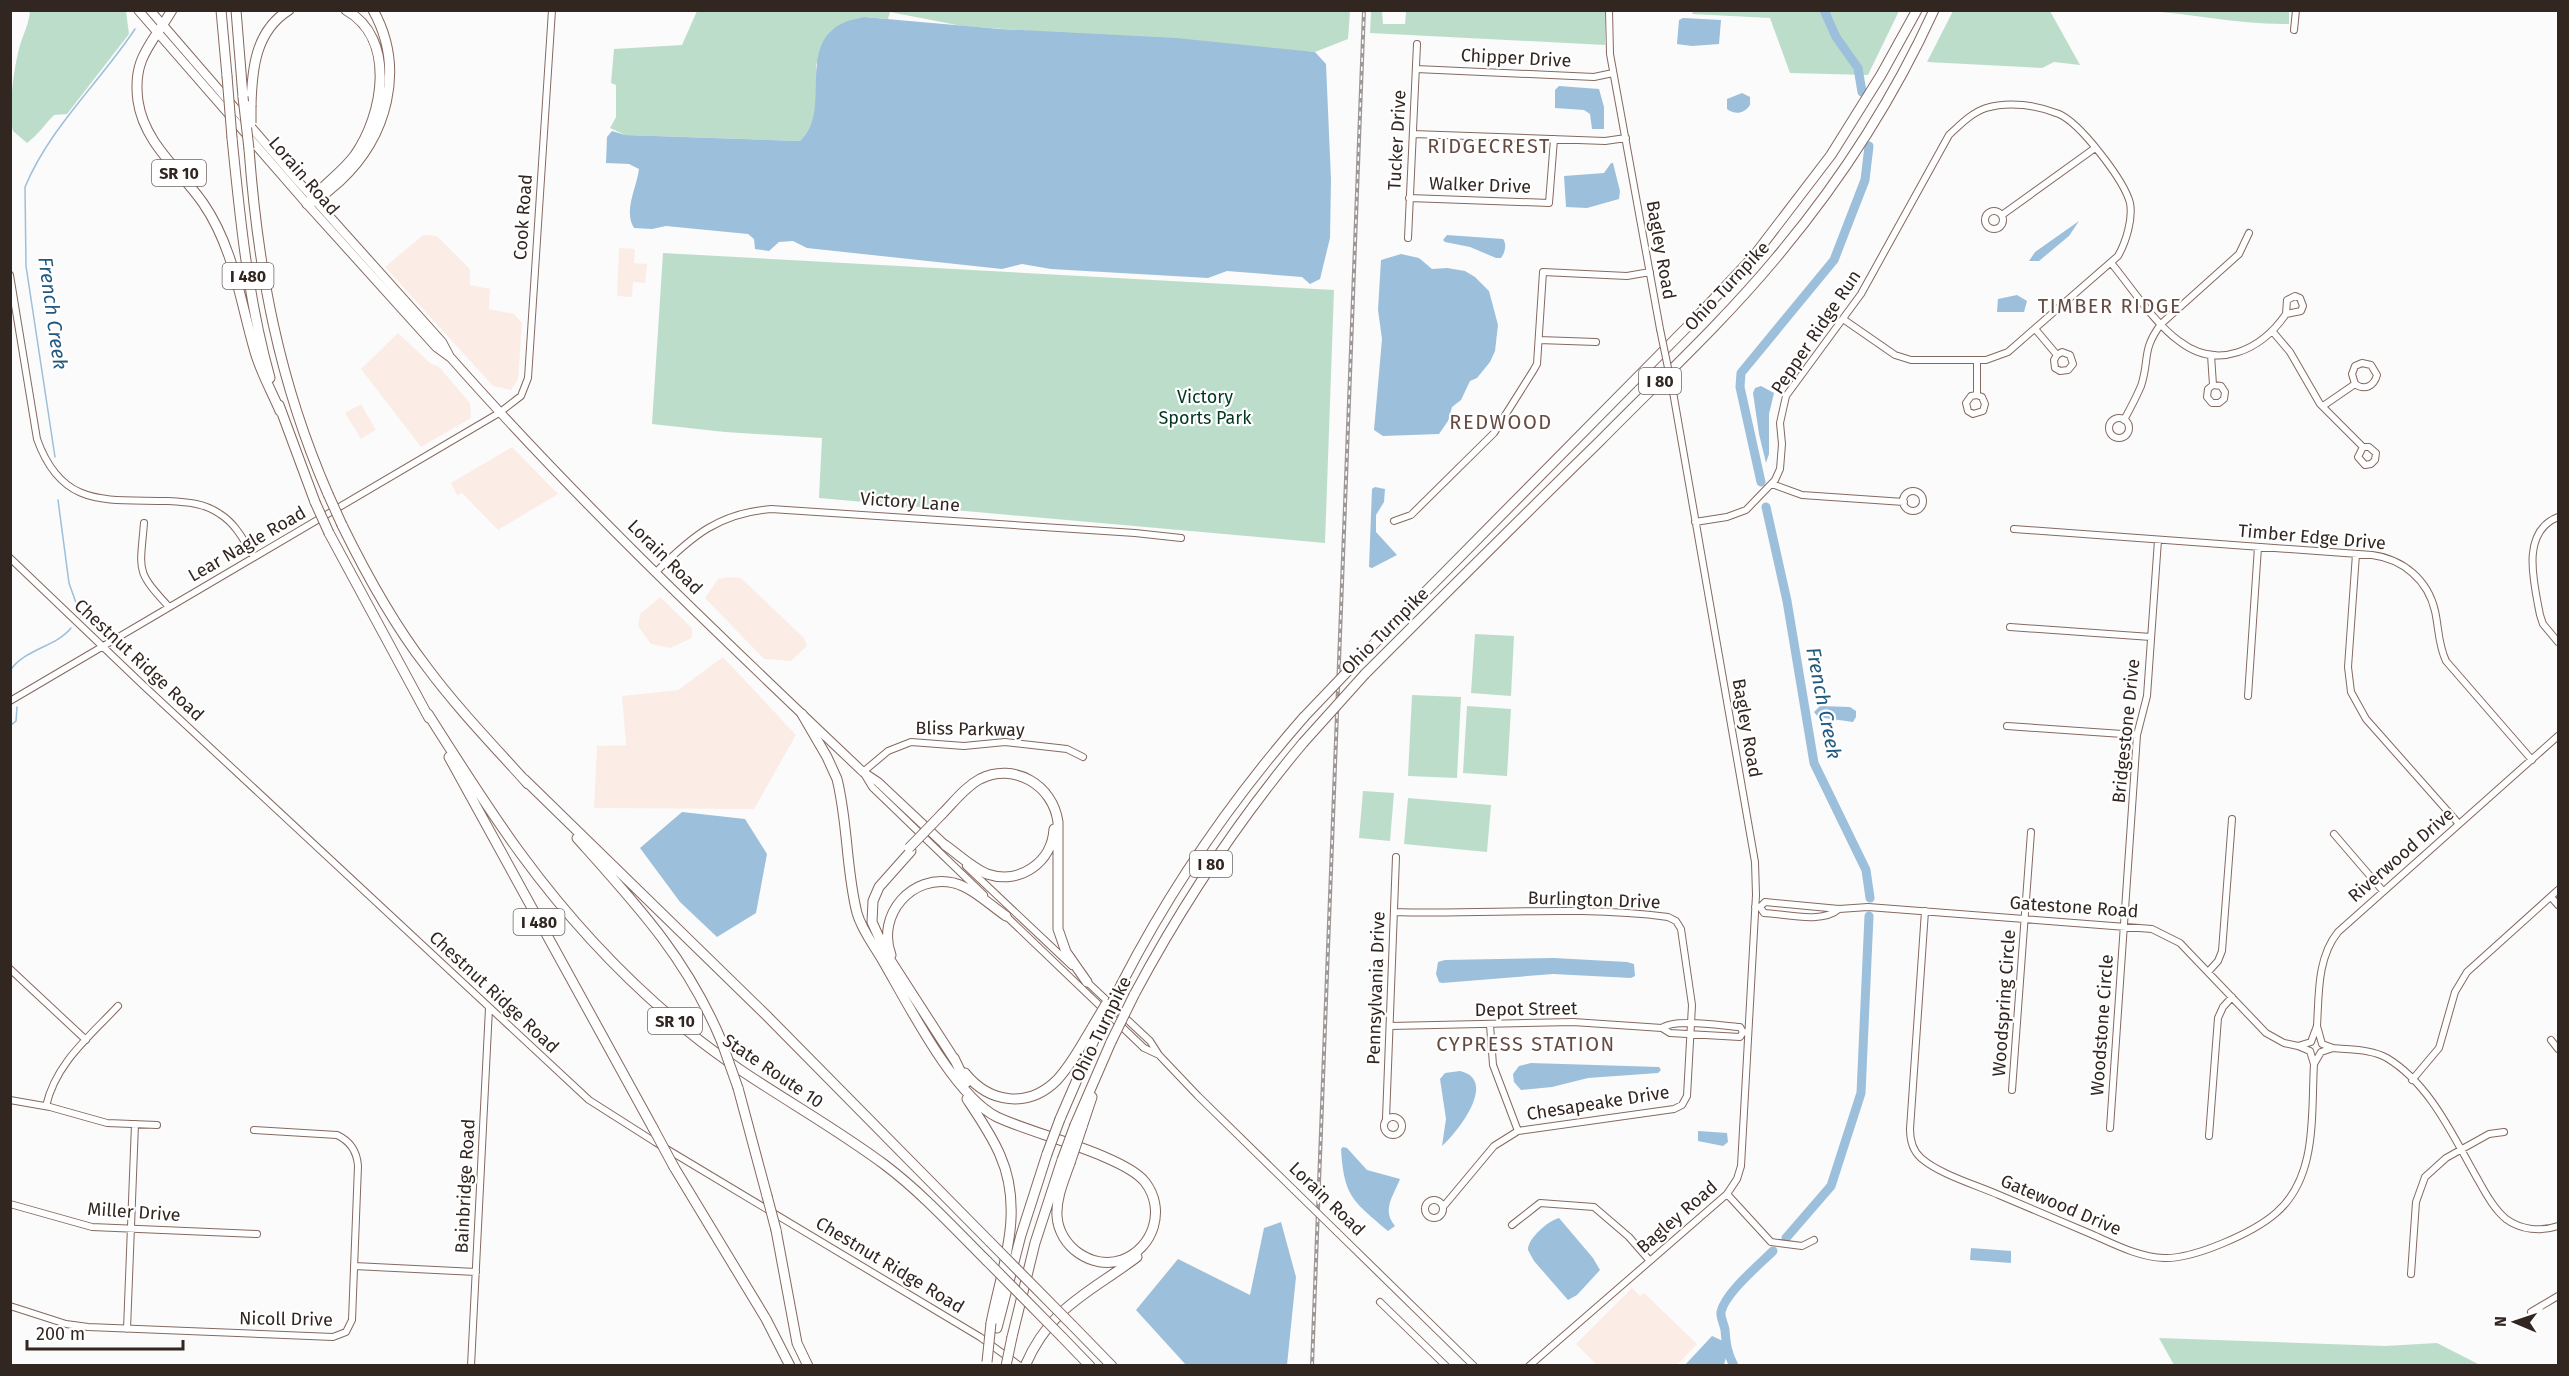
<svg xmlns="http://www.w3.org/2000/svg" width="2569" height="1376" font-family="'Fira Sans',sans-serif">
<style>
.built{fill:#fcece6}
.green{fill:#bdddcb}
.water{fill:#9cbfdb}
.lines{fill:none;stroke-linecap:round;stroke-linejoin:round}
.stream{stroke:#9cbfdb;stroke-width:1.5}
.river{stroke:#9cbfdb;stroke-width:9}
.minor-casing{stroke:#85695f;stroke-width:8}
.major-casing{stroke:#85695f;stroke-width:10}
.highway-casing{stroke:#85695f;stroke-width:11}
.minor{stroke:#fff;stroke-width:6}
.major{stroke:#fff;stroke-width:8}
.highway{stroke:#fff;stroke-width:9}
.rail-casing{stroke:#9d9795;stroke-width:4}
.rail{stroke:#fff;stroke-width:1.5;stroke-dasharray:4.5;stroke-linecap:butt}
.minor-bridge-casing{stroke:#85695f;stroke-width:8;stroke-linecap:butt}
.highway-bridge-casing{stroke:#85695f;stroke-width:11;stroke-linecap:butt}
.minor-bridge{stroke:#fff;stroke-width:6}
.highway-bridge{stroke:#fff;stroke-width:9}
.labels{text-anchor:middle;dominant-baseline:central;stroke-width:4.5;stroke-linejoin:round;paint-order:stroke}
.shield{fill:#fff;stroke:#706764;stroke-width:1.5}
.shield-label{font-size:16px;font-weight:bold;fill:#322621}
.street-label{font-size:18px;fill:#322621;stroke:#fff}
.park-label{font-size:18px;fill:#003822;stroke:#fff}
.neighbourhood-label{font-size:20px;letter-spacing:1.5px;fill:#654b41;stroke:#fff}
.water-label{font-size:20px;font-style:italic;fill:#21597e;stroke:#fff}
</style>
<rect width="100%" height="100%" fill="#fbfbfb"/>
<path class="built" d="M423,235L437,236L470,269V285L490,289L489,309L514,314L522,323L518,379L511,390L493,386L385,267Z
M619,248L635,249L634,263L647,264L645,283L633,282L632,297L617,296Z
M398,333L430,363L439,367L470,403L471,418L421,447L361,369Z
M361,404L376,430L361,439L345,413Z
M512,447L558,494L498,530L462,493L457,495L451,483Z
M729,577L741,578L804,638L807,646L791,661L764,659L705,598L718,579Z
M660,597L692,628V638L670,648L651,644L638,626L640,614Z
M723,657L796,735L754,809L594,808L597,746L626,745L622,696L678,690Z
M1632,1288L1640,1296L1644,1293L1697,1344L1677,1365H1597L1576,1344Z"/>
<path class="green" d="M1694,10H1899V11L1868,75L1790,73L1770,18L1692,14Z
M2289,10V24C2239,25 2192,13 2143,11Z
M30,11H126L129,34L67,114L54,115C44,125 39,134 27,143L13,131C8,111 14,63 21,42C25,31 29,22 30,11Z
M697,11H1350L1348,39L1315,52L962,26L890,12L888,19L864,17L816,64C816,91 820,122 800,141L625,135L610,128L616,117V85L611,83L614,49L682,45Z
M1371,11H1382L1383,24H1405L1406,12L1390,11H1605V45L1370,33Z
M2050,11L2080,65L2054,62L2042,68L1927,62L1953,11Z
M663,253L1334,290L1325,543L819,498L822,438L725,432L652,424Z
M1475,634L1514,636L1511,696L1471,693Z
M1412,695L1461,697L1457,778L1408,776Z
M1467,706L1511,709L1507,776L1463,773Z
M1363,791L1394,793L1390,841L1359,838Z
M1408,798L1491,805L1487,852L1404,844Z
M2159,1338L2385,1346L2437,1343L2480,1365H2174Z"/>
<path class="water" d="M864,17L1000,29L1176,38L1315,52L1326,64L1331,180L1330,238L1320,279L1310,284L1302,277L1227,271L1208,278L1051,269L1022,264L1002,269L807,248L793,241L779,242L769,251L755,249L754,239L748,234L666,226L652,229L634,228C623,211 637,187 639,169L629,164L606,163L607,137L612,131L625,135L800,141C833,111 796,48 841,24C848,20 857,19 864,17Z
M1683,18L1721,20L1719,44L1692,46L1677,44L1679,20Z
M1559,86L1599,89L1604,107V129H1592L1590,114L1584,110L1555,108V90Z
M1742,93L1750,97V105C1744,114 1735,115 1727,109V99Z
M1611,163H1613L1620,191L1619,199L1587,208L1566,207L1564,176L1604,173Z
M2079,221L2069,236L2039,261H2029L2035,252Z
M1447,235L1503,239C1507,244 1505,253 1501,258H1496L1470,247L1445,242L1443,240Z
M1401,254L1419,258L1432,269L1447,268L1465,271L1475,277L1489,291L1498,325L1495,351L1490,362L1477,378L1470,381L1461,400L1452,407L1448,421L1439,434L1383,436L1374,430L1382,339L1378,310L1381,260Z
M2017,295L2027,301L2024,312H1997L1998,299Z
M1761,386L1774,393L1769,414V454L1766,463L1759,434L1753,393L1755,388Z
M1375,487L1385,489L1384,502L1376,515V532L1397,555L1372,568L1369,567L1372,489Z
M1820,706L1850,707L1856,711V717L1853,722L1818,717L1814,712Z
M682,812L745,819L767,854L756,913L717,937L680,902L640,848Z
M1554,958L1627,962L1634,964L1635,976L1631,978L1553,974L1442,983L1439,982L1436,974L1438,962L1445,960Z
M1531,1063L1659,1067L1661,1070L1658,1073L1588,1078L1552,1087L1521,1090L1514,1082L1513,1074L1519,1066Z
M1460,1071C1499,1080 1457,1133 1442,1146L1446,1119L1440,1079L1445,1073Z
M1698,1131L1727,1133L1728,1142L1723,1146L1698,1141Z
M1343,1147L1347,1148L1367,1170L1400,1179C1394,1195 1381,1210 1395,1226L1388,1231C1353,1201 1344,1197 1341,1149Z
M1559,1218L1593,1258L1600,1270L1577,1295L1568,1300L1534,1261L1528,1250C1528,1238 1548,1221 1559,1218Z
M1281,1222L1296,1277L1287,1365H1186L1136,1310L1178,1259L1250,1295L1264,1228Z
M1971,1248L2011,1251V1263L1970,1260Z
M1712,1336L1723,1341L1726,1357L1724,1365H1685Z"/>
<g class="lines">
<path class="stream" d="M55,457L26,266L25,187C50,127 100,82 135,29
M58,500L69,583L81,617
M10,671C24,649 56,647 71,628
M10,726L16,721L17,707"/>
<path class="river" d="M1824,10L1836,37L1858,68L1862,92
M1761,482L1740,387L1741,373L1834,260L1865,180L1869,146
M1766,507L1787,601L1814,763L1866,870L1870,898
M1786,1238L1831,1186L1861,1093L1869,916
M1734,1366C1727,1353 1726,1343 1725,1330C1724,1323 1720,1318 1721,1312C1725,1293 1759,1265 1773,1251"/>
<g class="minor-casing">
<path id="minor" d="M1609,10L1610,54L1660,329
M2294,30L2296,10
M1416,69L1594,77L1613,73
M1413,134L1605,141L1626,138
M1409,198L1549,203L1554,139
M1985 220a9 9 0 1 1 18 0a9 9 0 1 1-18 0Z
M2002,215L2095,148
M1408,238L1417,44
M2112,264C2131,287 2155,324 2179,341C2218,371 2261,350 2286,314L2301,311L2303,306L2300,298L2295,296L2287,300L2286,314
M10,275L37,439C62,509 106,499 168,501C187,502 204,503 220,514C236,524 244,541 254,557
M2036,330L2057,355L2062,352L2070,355L2073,364L2068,370L2060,371L2055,368L2054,360L2057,355
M2273,332L2290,352L2320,404L2363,447L2358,457L2365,465L2371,464L2375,460L2376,453L2369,447H2363
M1539,340L1596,342
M2211,355L2213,385L2221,386L2225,392L2224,399L2219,403H2212L2207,397L2208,389L2213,385
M1977,395L1971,396L1966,403L1968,411L1973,414L1983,411L1985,404L1982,397L1977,395V360
M2323,406L2355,384C2365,391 2374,386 2377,375L2371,365L2362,363L2355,366L2352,374L2355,384
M2109 428a10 10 0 1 1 20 0a10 10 0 1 1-20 0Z
M2124,420C2130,409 2136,398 2141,386C2150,359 2141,351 2161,324L2239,254L2249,233
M1772,484L1802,495L1904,502
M1903 501a10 10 0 1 1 20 0a10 10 0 1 1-20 0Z
M2558,517C2520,532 2534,583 2540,615L2543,624L2558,642
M1394,521L1411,515L1494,433L1533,371L1537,364L1543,272L1627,276L1650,272
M1695,522L1727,517L1746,510L1775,480L1780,469L1782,444L1780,423L1786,396L1861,294L1949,135C1960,125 1971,113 1986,108C2009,101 2037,105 2059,114C2080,123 2124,180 2130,203C2133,219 2126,242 2118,256L2008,352L1986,360H1911L1895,355L1843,319
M144,523C140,572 135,570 169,607
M2014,529L2372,555C2403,559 2428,580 2435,611C2439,629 2438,644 2446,661L2532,760
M2356,554L2348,667L2351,692L2366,719L2459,824
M10,558L144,686L589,1100L655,1142L980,1337L1020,1366
M656,572C692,536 719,513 771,509L1135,533L1181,538
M2010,627L2151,637
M2248,696L2258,547
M10,701L499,413L521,396L528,378L552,10
M2007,726L2137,735
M2334,834L2383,891
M966,866L1072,966
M984,895L872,787L863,772L888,751L911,742L964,746L1005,742L1067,749L1083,757
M2551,897L2558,905
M1755,907H1760L1765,902L1839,909L1868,907L2152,929L2180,943L2266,1033L2284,1043L2298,1046
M1760,907L1764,913C1786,914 1822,924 1839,909
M1925,911L1910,1129C1910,1140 1912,1150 1921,1158C1939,1174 1976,1185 1999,1195C2029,1208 2060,1221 2091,1234C2114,1244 2138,1257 2164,1258C2194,1259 2253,1233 2276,1213C2318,1177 2311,1114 2314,1064
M1394,912C1485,915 1577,905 1668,917L1676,921L1681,929L1692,1005L1687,1096L1682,1105L1674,1109L1518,1131L1494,1146L1443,1207
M1004,914L1144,1048L1159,1055
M10,969L86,1040
M2208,972L2218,961L2222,951L2232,819
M1085,980L1150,1041L1159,1055L1198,1096L1294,1190
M1490,1025L1493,1065L1518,1131
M1390,1026L1573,1022L1662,1028
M2317,1026C2319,994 2317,958 2338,932L2558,736
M2317,1026L2322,1044L2333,1048L2321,1052L2314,1064L2310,1051L2298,1046L2311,1042Z
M1743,1032L1740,1027C1723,1026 1675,1018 1662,1028L1670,1033L1740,1037L1743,1032L1748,1033
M2551,1040L2558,1049
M2333,1048C2351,1050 2371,1049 2387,1058C2430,1084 2453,1136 2477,1178C2485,1192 2493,1208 2506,1219C2521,1230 2541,1232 2558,1226
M2412,1080L2439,1048L2455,992L2467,972L2558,890
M2012,1090L2031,832
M10,1100L50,1107L107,1123L157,1125
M46,1106C56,1063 89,1037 118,1006
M1384 1126a9 9 0 1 1 18 0a9 9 0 1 1-18 0Z
M1386,1119L1396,857
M2110,1128L2137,735L2147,696L2158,540
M2209,1136L2218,1018L2223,1007L2232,997
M1727,1194L1771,1242L1802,1246L1814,1240
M1425 1209a9 9 0 1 1 18 0a9 9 0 1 1-18 0Z
M10,1204L92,1227L257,1234
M1512,1225L1540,1203L1594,1207L1629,1237L1650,1261
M1337,1232L1474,1366
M354,1266L476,1272
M2411,1274L2416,1202L2425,1177L2446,1158L2489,1134L2504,1132
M1380,1302L1446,1366
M10,1306L66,1324L88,1327L333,1337L346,1332L352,1320L358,1166C357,1151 350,1141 337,1135L254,1130
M2531,1312L2558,1296
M127,1329L135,1124
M471,1366L489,1008
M1529,1366L1727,1194L1737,1179L1741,1166L1756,895L1755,862L1673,392"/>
</g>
<g class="major-casing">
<path id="major" d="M138,10L307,204L436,347L451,358C580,504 722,638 863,772L878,782L945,845
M150,10L297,180L442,342L449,355"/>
</g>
<g class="highway-casing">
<path id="highway" d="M172,10C152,44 132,58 138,101C144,143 180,170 203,203C234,248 240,301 255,352C261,373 272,392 280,411
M221,10L227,76
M236,10L243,97
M251,105C252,70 255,31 289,10
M232,138C240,219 248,299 270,378
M249,149C258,271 279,382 328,494
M307,204C321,186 341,174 355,155C383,115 397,39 346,10
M307,204C320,200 329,190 340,181C387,137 406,69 373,10
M279,405L315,502
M342,525C366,574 392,622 426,666C457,708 493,745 528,784
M329,533L429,718
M1367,651L1694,320L1753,257L1831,155L1881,75L1917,10
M1365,674C1443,596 1521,518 1600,441C1659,381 1722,323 1776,258C1839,183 1893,100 1934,10
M428,714C458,761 488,809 521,854C570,921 625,980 689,1032C750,1082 821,1117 885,1165C922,1193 954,1228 987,1261
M802,714L827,757L837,779C848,823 846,870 857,913C862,931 874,945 883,961C907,1002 954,1096 997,1117C1030,1133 1125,1156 1145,1182C1166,1209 1154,1248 1122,1260C1092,1270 1059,1247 1057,1216C1056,1198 1064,1180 1070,1163
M449,757L653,1128
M524,779L767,1016L990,1242
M942,814C954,802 965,787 980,779C1014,762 1053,785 1058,822V929L1066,952L1087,982
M577,838C636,904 686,957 721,1040
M945,845C958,854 972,868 987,874C1020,885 1052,862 1054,829
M911,851L879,887L873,901L872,922L887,955L956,1062
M891,955C876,915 912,873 954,883C973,888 990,905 1006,916
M1122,983C1171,888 1233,798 1304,717
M1134,995C1182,905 1237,822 1303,743
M954,1058L966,1083
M965,1073C989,1103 1028,1109 1057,1080C1072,1064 1082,1044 1093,1026
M738,1088L767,1196
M967,1099C979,1117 992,1136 1000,1155C1025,1211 1002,1267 991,1323
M1060,1119L1098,1031
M1075,1125L1111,1042
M1082,1127L1092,1097
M674,1167L766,1319L790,1366
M776,1230L797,1343L808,1366
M1072,1325L1112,1366
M997,1328L1021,1235L1047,1154
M1012,1337L1035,1243L1062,1160
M1062,1337L1090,1366
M1025,1366C1051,1306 1088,1294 1137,1257"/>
</g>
<use href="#minor" class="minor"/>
<use href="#major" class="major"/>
<use href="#highway" class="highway"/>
<g class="rail-casing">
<path id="rail" d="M1312,1366L1364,10"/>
</g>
<use href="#rail" class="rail"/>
<g class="minor-bridge-casing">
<path id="minor-bridge" d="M1660,329L1673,392
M1294,1190L1337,1232"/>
</g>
<g class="highway-bridge-casing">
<path id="highway-bridge" d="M227,76L232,138
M243,97L249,149
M251,105V123
M328,494L342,525
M315,502L329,533
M1304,717L1367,651
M1303,743L1365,674
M909,848L942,814
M1093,1026L1106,1004
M1098,1031L1122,983
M721,1040L738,1088
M1111,1042L1134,995
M653,1128L674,1167
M1047,1154L1060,1119
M1062,1160L1075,1125
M1070,1163L1082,1127
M767,1196L776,1230
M990,1242L1072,1325
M987,1261L1062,1337
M987,1362L991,1323
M1006,1366L1012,1337"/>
</g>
<use href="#minor-bridge" class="minor-bridge"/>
<use href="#highway-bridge" class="highway-bridge"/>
</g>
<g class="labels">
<g class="shield">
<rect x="152" y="160" width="54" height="26" rx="4.5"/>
<rect x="222.5" y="263" width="51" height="26" rx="4.5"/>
<rect x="1639" y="368" width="42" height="26" rx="4.5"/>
<rect x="1190" y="851" width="42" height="26" rx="4.5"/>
<rect x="513.5" y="909" width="51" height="26" rx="4.5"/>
<rect x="648" y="1008" width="54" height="26" rx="4.5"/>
</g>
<g class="shield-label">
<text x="179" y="173">SR 10</text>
<text x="248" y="276">I 480</text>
<text x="1660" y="381">I 80</text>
<text x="1211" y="864">I 80</text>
<text x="539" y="922">I 480</text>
<text x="675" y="1021">SR 10</text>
</g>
<g class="street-label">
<text transform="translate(1516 58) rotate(3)">Chipper Drive</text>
<text transform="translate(1397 140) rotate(-87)">Tucker Drive</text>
<text transform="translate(304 176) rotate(49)">Lorain Road</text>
<text transform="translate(1480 185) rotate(2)">Walker Drive</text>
<text transform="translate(523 217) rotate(-86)">Cook Road</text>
<text transform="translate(1661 250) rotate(80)">Bagley Road</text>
<text transform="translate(1727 286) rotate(-47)">Ohio Turnpike</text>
<text transform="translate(1816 332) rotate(-56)">Pepper Ridge Run</text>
<text transform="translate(910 502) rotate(4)">Victory Lane</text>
<text transform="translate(2312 537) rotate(5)">Timber Edge Drive</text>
<text transform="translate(247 544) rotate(-30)">Lear Nagle Road</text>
<text transform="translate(665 557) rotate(45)">Lorain Road</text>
<text transform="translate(1385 631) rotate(-45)">Ohio Turnpike</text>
<text transform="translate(139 660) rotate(43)">Chestnut Ridge Road</text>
<text transform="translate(1747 728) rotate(80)">Bagley Road</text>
<text transform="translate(970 729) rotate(1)">Bliss Parkway</text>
<text transform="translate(2126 731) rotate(-84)">Bridgestone Drive</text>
<text transform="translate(2401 855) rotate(-41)">Riverwood Drive</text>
<text transform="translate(1594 900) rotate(2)">Burlington Drive</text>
<text transform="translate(2074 907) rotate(4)">Gatestone Road</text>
<text transform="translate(1376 988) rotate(-88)">Pennsylvania Drive</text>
<text transform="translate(494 992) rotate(43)">Chestnut Ridge Road</text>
<text transform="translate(2004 1003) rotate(-86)">Woodspring Circle</text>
<text transform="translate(1526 1009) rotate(-1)">Depot Street</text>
<text transform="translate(2102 1025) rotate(-86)">Woodstone Circle</text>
<text transform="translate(1101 1029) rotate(-64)">Ohio Turnpike</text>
<text transform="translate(773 1071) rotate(34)">State Route 10</text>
<text transform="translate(1598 1103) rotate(-9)">Chesapeake Drive</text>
<text transform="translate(465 1186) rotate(-87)">Bainbridge Road</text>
<text transform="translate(1327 1199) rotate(44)">Lorain Road</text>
<text transform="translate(2061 1205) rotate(23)">Gatewood Drive</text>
<text transform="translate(134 1212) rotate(4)">Miller Drive</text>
<text transform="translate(1677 1217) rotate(-41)">Bagley Road</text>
<text transform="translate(890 1265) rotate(31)">Chestnut Ridge Road</text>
<text transform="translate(286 1319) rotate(1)">Nicoll Drive</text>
</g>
<g class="park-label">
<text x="1205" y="397">Victory<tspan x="1205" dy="21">Sports Park</tspan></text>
</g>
<g class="neighbourhood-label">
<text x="1489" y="146">RIDGECREST</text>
<text x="2110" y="306">TIMBER RIDGE</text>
<text x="1501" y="422">REDWOOD</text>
<text x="1526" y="1044">CYPRESS STATION</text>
</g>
<g class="water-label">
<text transform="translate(53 313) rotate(82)">French Creek</text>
<text transform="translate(1824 703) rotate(79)">French Creek</text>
</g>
</g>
<rect width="2569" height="1376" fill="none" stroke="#322621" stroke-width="24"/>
<g transform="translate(2515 1322) rotate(272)" stroke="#ffffff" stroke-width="4.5" paint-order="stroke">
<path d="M0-4.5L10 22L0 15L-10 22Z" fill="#322621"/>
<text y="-9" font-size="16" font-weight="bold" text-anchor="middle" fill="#322621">N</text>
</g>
<path d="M27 1340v9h156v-9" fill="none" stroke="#322621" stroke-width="3"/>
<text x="36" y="1340" font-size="18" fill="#322621" stroke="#ffffff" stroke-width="4.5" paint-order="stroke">200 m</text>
</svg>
